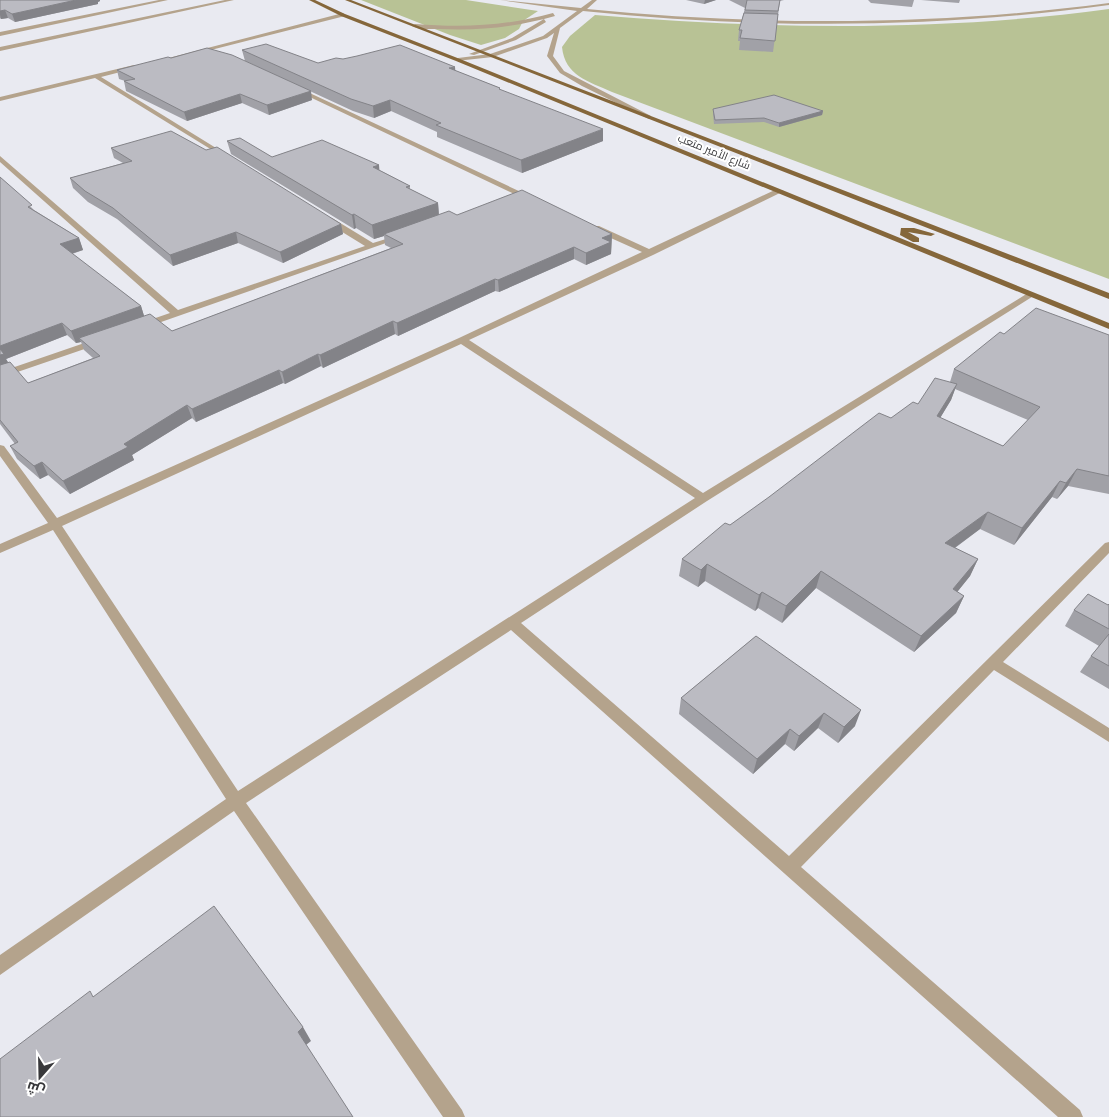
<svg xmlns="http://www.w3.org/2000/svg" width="1109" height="1117" font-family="'Fira Sans',Cairo,sans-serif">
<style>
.green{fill:#b8c295}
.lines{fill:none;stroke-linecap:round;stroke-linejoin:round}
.street{fill:#b4a38c;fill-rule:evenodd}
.primary{fill:#85673b;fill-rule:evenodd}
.wall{fill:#a1a1a7;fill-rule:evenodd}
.shaded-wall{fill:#838388}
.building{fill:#bbbbc2;stroke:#838388}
.labels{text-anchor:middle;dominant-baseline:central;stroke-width:4;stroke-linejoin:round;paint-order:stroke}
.far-street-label{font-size:11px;fill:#38383b;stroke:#fff}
</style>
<rect width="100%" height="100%" fill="#e9eaf1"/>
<path class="green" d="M361,0H466L538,11L523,21L519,29L505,38L481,45L450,35Z
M1109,9V279L612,92C588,81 565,76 562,47L570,36L595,15C765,29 939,32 1109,9Z"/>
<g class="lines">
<path class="street" d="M159,0H168L0,36V32Z
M225,0H234L0,51V47Z
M500,0L581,8L592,0H597L587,9C760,26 936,26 1109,3V5C935,29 757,29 583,11L560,28L553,56L564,71L651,116V118L649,119L582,86L560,73L547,56L554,33L547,38L493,57L456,61L458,58L490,54L543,36L577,11Z
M343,13L345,16L156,64L153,62Z
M553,13L555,16C516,27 479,31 439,29C431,29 419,30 412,26L415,24C465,28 505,26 553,13Z
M544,19L546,22L516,40L474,55L469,54L512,38Z
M134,65L136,68L101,77L229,156V158H225L95,78L0,101V97Z
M295,88H299L536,199L529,201L295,90Z
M0,156L178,310L365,246L326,222V218H332L373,243L399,235L403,237L144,328L141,327V323L170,313L0,162Z
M777,189L784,191L653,255L469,340L703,493L1028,293L1031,292L1035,295L707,501L521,623L789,856L1105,543L1109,542V553L1003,662L1109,728V742L994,670L801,867L1080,1110L1083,1117H1058L511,630L246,803L462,1110L465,1117H443L234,811L0,975V955L226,799L53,530L0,553V544L48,523L0,456V445L4,446L57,518L459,338L642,252L593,230V226H599L649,249ZM461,344L695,498L238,791L62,526Z
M99,338L104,341L102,343L0,378V372Z"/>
<path class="primary" d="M309,0H315L345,14L460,59L1109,323V329L456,61L341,16Z
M345,0H351L1109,293V299Z
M901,228H914L935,234L931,236L908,232L919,238V242H913L900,235Z"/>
</g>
<path class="wall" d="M0,0L100,1L98,2V4L15,22L8,18L1,19L0,18Z
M686,0H716L704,4Z
M729,0H784L780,1L773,52L739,50L740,41H738L739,30L745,8Z
M868,0H914L912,7L871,3Z
M921,0H960L959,3Z
M242,50L318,63L456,71L500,88V90L603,141L522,173L437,137V132L391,111L374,118L353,111L245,61Z
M171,58L312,100L269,115L242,103L187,121L126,91L124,81H125L119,79L117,70Z
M713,109L823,111L822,115L779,127L764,122L714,124L713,114Z
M227,141L272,157L379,165V170L410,186V189L438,203L439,215H457L612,234L611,254L586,265L574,259L499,292L495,291L398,336L395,334L323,368L321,366L285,384L283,383L196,422L192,418L132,455L134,460L70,494L48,475L40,479L17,459L10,446L15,444L0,424V177L34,210L79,238L83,250L72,254L141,306L144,316L172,331L391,248L385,245L384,236L374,239L356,228L354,229L231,154ZM67,335L76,343L81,342L84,350L93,358L28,383L8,362L6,359Z
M111,148L206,150L341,224L343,234L283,263L238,243L173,266L117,219L88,202L73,188L70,178L123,163L114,158Z
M1004,334L1109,335V494L1068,486L1057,499L1052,497L1014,545L980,529L955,548L978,559L970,576L957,592L964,596L956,613L914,652L816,588L782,623L758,608L755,611L705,581L698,587L679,576L682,559L730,525L891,418L918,404L950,382L954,369ZM955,389L1028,420L1003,446L940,418L951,400Z
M1109,604V689L1080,672L1091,656L1099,646L1065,626L1074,610L1108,605Z
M756,636L855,726L838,743L818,728L794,751L785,744L753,774L679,714L681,698Z"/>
<path class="shaded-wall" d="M76,0H100V1L98,2V4L15,22L12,14Z
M705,0H716L704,4Z
M5,10L8,18L1,19L0,15V11Z
M455,67L456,78L449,68Z
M311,91L312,100L269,115L267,105Z
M240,94L242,103L187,121L184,112Z
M390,100L391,111L374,118L373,106Z
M823,111L822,115L779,127V123Z
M603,129V141L522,173L521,160Z
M379,165L380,178L373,167Z
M438,203L439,217L384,234V236L374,239L372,225Z
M354,214L356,228L354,229L352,215Z
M341,224L343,234L283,263L280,252Z
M236,232L238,243L173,266L170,255Z
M612,234L611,254L586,265V253L602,238Z
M79,238L83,250L64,256L60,244Z
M574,247V259L499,292L498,280Z
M495,279V291L398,336L397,323Z
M141,306L145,319L79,338L81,342L76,343L71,331Z
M393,321L395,334L323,368L320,355Z
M62,323L67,335L6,359L10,366L0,370V346Z
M318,354L321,366L285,384L282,372Z
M279,370L283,383L196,422L192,409Z
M957,384L951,400L931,433L937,416Z
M187,405L192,418L132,455L134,460L70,494L63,481Z
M42,462L48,475L40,479L34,466Z
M1077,469L1068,486L1057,499L1066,483Z
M1060,481L1052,497L1014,545L1022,528Z
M988,512L980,529L938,560L945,543Z
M978,559L970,576L946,606L953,589Z
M707,564L705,581L698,587L701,570Z
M821,571L816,588L782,623L786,606Z
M762,592L758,608L755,611L759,595Z
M964,596L956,613L914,652L921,636Z
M861,710L855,726L838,743L844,727Z
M824,713L818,728L794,751L799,736Z
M790,729L785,744L753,774L757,759Z
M303,1027L311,1041L306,1045L298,1032Z"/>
<path class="building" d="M0,0H76L12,14L5,10L0,11Z
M747,0H780L778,11L745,10Z
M744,13L778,14L775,41L740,38L742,30H739Z
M266,44L318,63L336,58L343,59L357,56L400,45L455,67L449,68L500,88L499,89L603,129L521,160L436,125L441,123L390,100L373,106L351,99L242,50Z
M207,48L232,55L311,91L267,105L240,94L184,112L124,81L135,79L117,70L168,57L171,58Z
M774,95L823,111L779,123L764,118L715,120L713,109Z
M171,131L206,150L217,147L341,224L280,252L236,232L170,255L113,208L85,191L70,178L132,161L111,148Z
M240,138L272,157L322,140L379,165L373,167L410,186L406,187L438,203L372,225L354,214L352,215L227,141Z
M0,177L32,205L28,207L79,238L60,244L141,306L71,331L62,323L0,346Z
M522,190L612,234L602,238L611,242L586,253L574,247L498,280L495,279L397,323L393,321L320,355L318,354L282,372L279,370L192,409L187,405L124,444L128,447L63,481L42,462L34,466L10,446L18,442L0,420V365L10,362L28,383L100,356L79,338L150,314L172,331L403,244L384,234L449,211L457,215Z
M1036,308L1109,335V476L1077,469L1066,483L1060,481L1022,528L988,512L945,543L978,559L953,589L964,596L921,636L821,571L786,606L762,592L759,595L707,564L701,570L682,559L725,523L730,525L769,497L879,413L891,418L913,402L918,404L935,378L957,384L937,416L1003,446L1040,407L954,369L1000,332L1004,334Z
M0,349L4,354L0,355Z
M1088,594L1108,605L1109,604V629L1074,610Z
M1109,634V666L1091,656Z
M756,636L861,710L844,727L824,713L799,736L790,729L757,759L681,698Z
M214,906L303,1027L298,1032L353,1117H0V1059L90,991L93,997Z"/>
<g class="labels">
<g class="far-street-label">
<text transform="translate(714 152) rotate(22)">شارع الأمير متعب</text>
</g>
</g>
<g transform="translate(40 1077) rotate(200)" stroke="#ffffff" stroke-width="4" paint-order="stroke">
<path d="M0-4L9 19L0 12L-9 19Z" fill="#38383b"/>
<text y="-8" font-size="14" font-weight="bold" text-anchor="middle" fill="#38383b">ش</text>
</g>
</svg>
